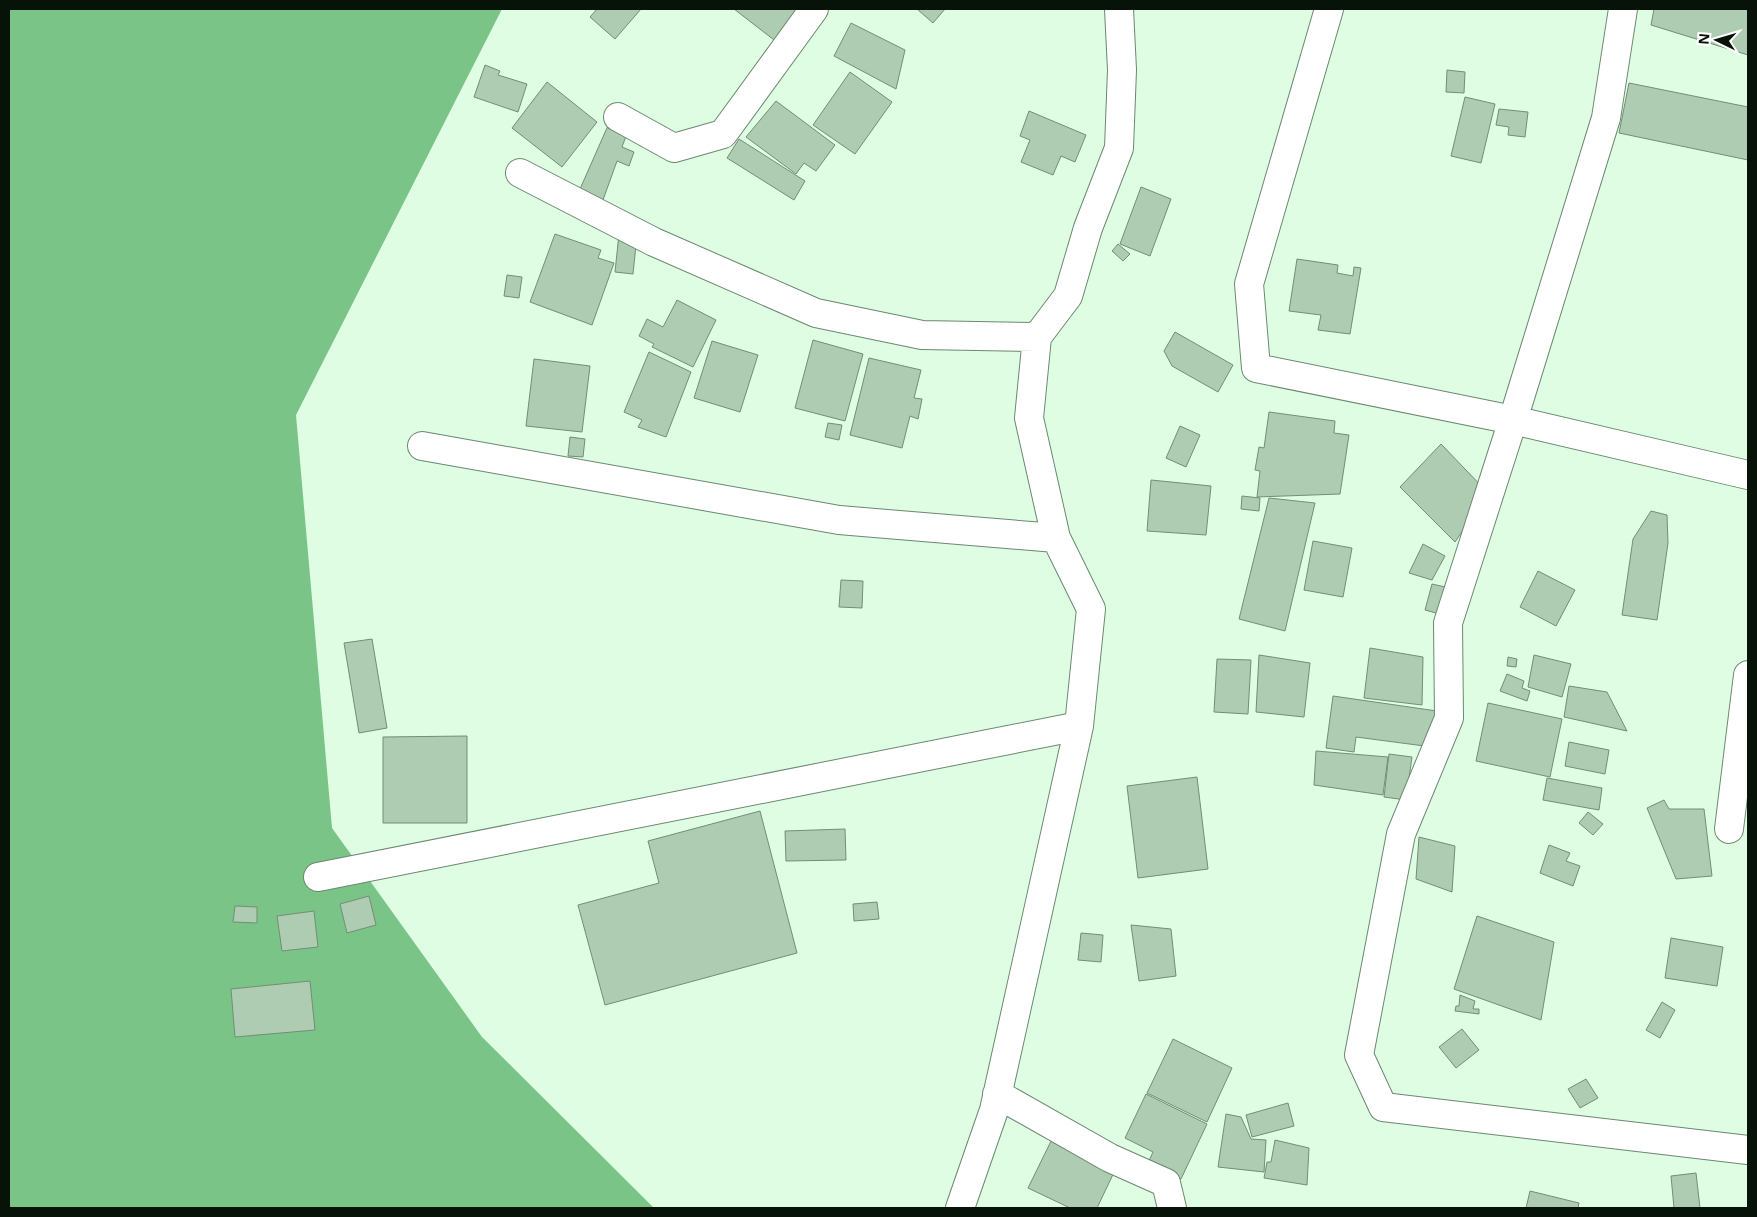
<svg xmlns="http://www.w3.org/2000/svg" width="1757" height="1217" font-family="'Open Sans',sans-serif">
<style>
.forest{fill:#7ac488}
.building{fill:#aeccb2;stroke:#728e76}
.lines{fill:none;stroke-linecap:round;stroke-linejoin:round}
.minor-casing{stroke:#6c8870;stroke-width:30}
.minor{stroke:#fff;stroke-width:28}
</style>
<rect width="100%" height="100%" fill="#defde2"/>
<path class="forest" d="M9,9H502L296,415L332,828L482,1037L654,1208H9Z"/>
<path class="building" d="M597,9H641L615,39L590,17Z
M734,9H804L778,43Z
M917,9H945L933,23Z
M1654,9H1748V55L1651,25Z
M851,23L905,50L896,89L834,56Z
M485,65L500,71L498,75L527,84L518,112L474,97Z
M1447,70L1465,72L1464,93L1446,92Z
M850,72L892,102L855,154L813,125Z
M547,82L597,122L562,167L512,128Z
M1629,83L1748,107V160L1619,133Z
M1465,97L1495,104L1481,163L1451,156Z
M776,101L835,145L816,171L804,163L796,174L746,137Z
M1499,109L1528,112L1525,137L1508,135L1509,127L1496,125Z
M1029,111L1086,135L1075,162L1061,156L1053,175L1021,162L1030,140L1020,136Z
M610,121L629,128L622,147L634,152L629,166L617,161L603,200L580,189Z
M739,139L805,181L794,200L727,158Z
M1141,187L1171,199L1150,256L1120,244Z
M555,234L601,250L598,258L614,263L592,325L530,302Z
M619,234L637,235L633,274L615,272Z
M1118,244L1130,254L1123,261L1112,251Z
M1297,259L1338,265L1337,273L1353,276L1354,267L1361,268L1350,334L1318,330L1321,315L1289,311Z
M507,275L522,277L519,298L504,296Z
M677,300L716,320L693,367L652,347L654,344L639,336L647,319L663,327Z
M1175,332L1233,365L1218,392L1172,366L1164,351Z
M813,340L863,354L845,421L795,408Z
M712,341L758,355L740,412L694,398Z
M649,352L691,372L666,437L638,427L642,420L624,412Z
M869,358L921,370L914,398L922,399L918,419L910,416L902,448L850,435Z
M534,359L590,366L582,432L526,426Z
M1269,412L1335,421L1334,433L1349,435L1340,494L1257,497L1260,471L1255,470L1259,447L1264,448Z
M828,423L842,425L839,440L825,437Z
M1180,426L1200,435L1186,467L1166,458Z
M570,437L585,439L583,457L568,456Z
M1441,444L1488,493L1455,542L1400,487Z
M1151,480L1211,486L1206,535L1147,531Z
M1242,496L1260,498L1259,511L1241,509Z
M1269,498L1315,503L1285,631L1239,619Z
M1651,511L1667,515L1668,543L1657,620L1622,615L1633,539Z
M1313,541L1352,548L1343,597L1304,590Z
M1423,544L1445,556L1432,580L1409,573Z
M1538,571L1575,590L1556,626L1520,607Z
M841,580L863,581L862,608L839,607Z
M1432,584L1454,589L1447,616L1425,610Z
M372,639L387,728L359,733L344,643Z
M1370,648L1423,657L1422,705L1364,698Z
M1259,655L1310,663L1304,717L1256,712Z
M1534,655L1571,664L1562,697L1528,687Z
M1508,657L1517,659L1516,667L1507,666Z
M1217,659L1251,660L1248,714L1214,712Z
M1507,674L1524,681L1522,688L1530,691L1527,701L1500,691Z
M1569,686L1607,692L1627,731L1564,717Z
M1333,696L1437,711L1432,747L1356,737L1354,752L1326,748Z
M1488,703L1562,719L1550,777L1476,761Z
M467,736V823H383V737Z
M1569,742L1609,750L1605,774L1565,766Z
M1316,751L1388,757L1383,795L1314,785Z
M1389,754L1412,757L1406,800L1384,797Z
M1197,777L1208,869L1138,878L1127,786Z
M1547,778L1602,788L1599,810L1543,800Z
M1664,800L1669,809H1704L1712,876L1676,879L1647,808Z
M760,811L797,953L605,1005L578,905L659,883L648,841Z
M1588,812L1603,824L1593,835L1579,823Z
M845,829L846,860L786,861L785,831Z
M1419,837L1455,846L1452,892L1416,879Z
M1549,845L1570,853L1566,861L1580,866L1573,886L1540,873Z
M369,896L376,925L347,933L340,904Z
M877,902L879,919L854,921L853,904Z
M235,906L257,907V923L233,922Z
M314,911L318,947L282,951L277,916Z
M1477,916L1554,942L1541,1020L1454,989Z
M1131,925L1171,929L1176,976L1139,981Z
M1081,933L1103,935L1101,962L1078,960Z
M1671,938L1723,947L1717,986L1665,978Z
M310,981L315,1030L235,1037L231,989Z
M1460,995L1475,1001L1473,1009H1479V1014L1455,1011L1456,1006H1459Z
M1662,1002L1675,1010L1660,1038L1646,1030Z
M1462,1029L1479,1050L1456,1068L1439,1047Z
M1173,1039L1232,1068L1207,1122L1147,1093Z
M1586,1079L1598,1098L1580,1108L1568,1089Z
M1146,1094L1207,1124L1181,1179L1148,1163L1153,1152L1125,1138Z
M1288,1103L1294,1126L1252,1137L1246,1115Z
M1226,1114L1241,1117L1251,1139L1266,1140L1264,1172L1218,1167Z
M1055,1133L1118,1164L1097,1208H1070L1028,1188Z
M1275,1140L1309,1148L1307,1185L1264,1178L1267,1162H1271Z
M1696,1173L1700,1208H1674L1671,1176Z
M1530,1191L1579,1203L1578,1208H1526Z"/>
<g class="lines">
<g class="minor-casing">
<path id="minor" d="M1329,9L1249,284L1256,368L1513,420L1748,475
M1623,9L1606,118L1513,420L1448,623L1449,718L1401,834L1359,1055L1383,1107L1748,1150
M618,117L674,148L723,134L814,9
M520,173L654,242L816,313L922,335L1037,337
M422,446L839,520L1056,538
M1729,829L1748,675
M318,877L1079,726
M997,1094L1110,1158L1166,1183L1172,1208
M960,1208L994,1110L1079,726L1091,609L1056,538L1029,418L1037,337L1068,296L1088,228L1119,148L1122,70L1119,9"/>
</g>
<use href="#minor" class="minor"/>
</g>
<rect width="1757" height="1217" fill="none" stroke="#071209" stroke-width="20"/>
<g transform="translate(1717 40) rotate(275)" stroke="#ffffff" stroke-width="4" paint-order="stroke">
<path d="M0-4L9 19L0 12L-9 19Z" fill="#071209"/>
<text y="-8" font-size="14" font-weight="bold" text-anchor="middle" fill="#071209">N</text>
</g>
</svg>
